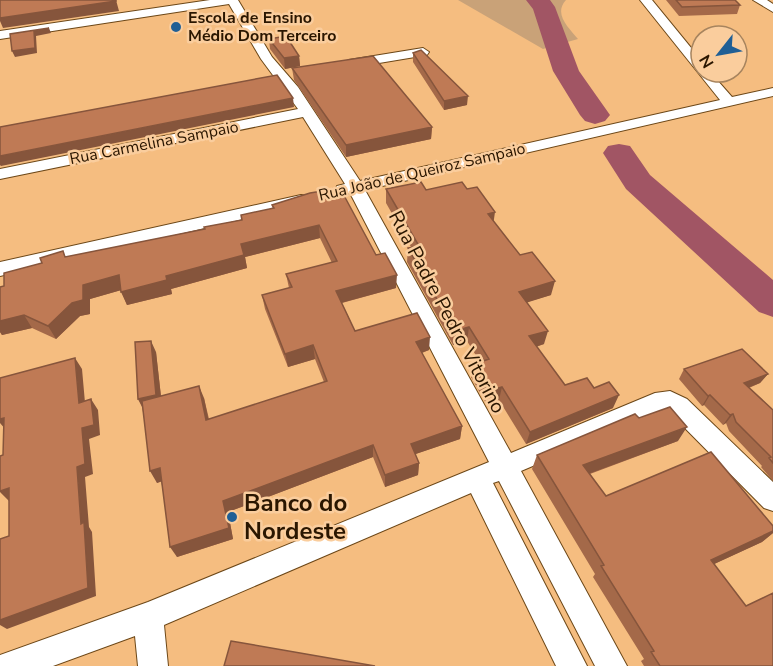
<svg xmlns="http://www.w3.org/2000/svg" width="773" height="666" font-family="'Nunito Sans',sans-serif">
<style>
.green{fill:#c9a278}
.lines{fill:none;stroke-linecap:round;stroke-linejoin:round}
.river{fill:#a15564;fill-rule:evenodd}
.street-casing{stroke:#6c4717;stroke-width:2}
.street{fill:#fff;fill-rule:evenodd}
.wall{fill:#a46949}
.shaded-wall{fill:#86553c}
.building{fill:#bf7a55;stroke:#86553c;stroke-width:1.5}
.poi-dot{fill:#205f95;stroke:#facd9d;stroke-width:2}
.labels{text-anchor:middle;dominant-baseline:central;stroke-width:5;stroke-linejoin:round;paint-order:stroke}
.far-poi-label{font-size:16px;font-weight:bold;fill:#2a1600;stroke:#facd9d;text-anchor:start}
.far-street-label{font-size:16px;fill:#2a1600;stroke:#facd9d}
.street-label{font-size:20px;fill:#2a1600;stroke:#facd9d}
.near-poi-label{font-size:24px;font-weight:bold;fill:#2a1600;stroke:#facd9d;text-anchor:start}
</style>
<rect width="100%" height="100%" fill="#f5bd80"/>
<path class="green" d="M458,0H566C553,14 569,28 578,39L543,49Z"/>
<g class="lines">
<path class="river" d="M526,0H550L555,7L579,71L610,115L605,121L595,124L585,121L580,115L553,71L533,9Z
M619,144L630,146L650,175L773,280V317L759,312L626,189L603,153L608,146Z"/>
<g class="street-casing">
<path id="street" d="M210,0H238L272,57L298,87L360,181L720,100L640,0H652L701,60V72H710L732,97L773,88V96L365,190L511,453L655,393L670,391L687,399L773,482V511L764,508L666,409L521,471L627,666H595L499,481L493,483L587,666H556L471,493L164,625L168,666H138L135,636L53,666H0V655L148,602L489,462L350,193L343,195L335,190L337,186L345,184L303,117L0,179V169L298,109L261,59L229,4L0,39V31Z
M753,0H767L773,4V12Z
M423,48L429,52L427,55L349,68L342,64L349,60Z
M301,195L307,196L310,200L307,204L0,276V262Z"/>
</g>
<use href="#street" class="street"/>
</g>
<path class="wall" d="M666,0H735L740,5L737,14L679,16Z
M269,39L299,56L300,66L285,69L270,49Z
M413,53L467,105L444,110L413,62Z
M292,68L432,127L431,139L346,157L294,80Z
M386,189L426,190L467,189L494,222L551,295L527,302L544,344L536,347L565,385L594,388L613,408L526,444L499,400L487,405L471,377L474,364L480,362L467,341L453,345L407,262L408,248L411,247L386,203Z
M310,193L376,255L396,288L342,303L355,331L429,350L422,353L462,426L460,439L415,454L419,463L418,475L385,487L373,457L228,512L233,539L177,557L161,481L157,483L142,407L138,399L156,352L161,396L204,398L209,419L324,382L315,359L288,367L265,309L262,295L289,288L286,274L332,263L320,238L245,257L247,268L171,289L172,294L127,305L121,290L90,299V314L80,316L56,339L32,328L2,335L0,332V287L4,286L66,257L205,229L242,220L241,215L273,209L272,205Z
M684,369L768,374L760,383L749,388L773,410V481L761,467L762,466L729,431L726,423L723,425L704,405L702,406L679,379Z
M678,441L590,474L606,496L773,526V533L762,542L714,564L773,666H644L641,661L644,659L593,577L595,574L532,469L537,455Z"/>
<path class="shaded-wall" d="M116,0L119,11L3,28L0,21V18Z
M49,28L51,33L36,36L37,53L15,57L12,51L34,31Z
M299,56L300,66L285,69L284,58Z
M468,96L467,105L444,110V101Z
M293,98L294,107L1,166L0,165V156Z
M432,127L431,139L346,157V145Z
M495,212L493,226L488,214Z
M319,225L320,238L245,257L247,268L171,289L172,294L127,305L121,292L241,244Z
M119,275L125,289L90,299V314L80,316L56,339L48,326L83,285Z
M397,275L396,288L337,304L336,291Z
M555,281L551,295L516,306L519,292Z
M24,315L32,328L2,335L0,332V321Z
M469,327L467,341L453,345L455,331Z
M548,331L544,344L525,350L529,336Z
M430,337L429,350L415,355L416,342Z
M151,341L156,352L162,406L144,410L138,399Z
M313,345L315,359L288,367L285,354Z
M75,358L82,369L86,414L79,403Z
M768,374L760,383L737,392L744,383Z
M199,386L204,398L211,432L206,420Z
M502,387L499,400L487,405L489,391Z
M619,395L613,408L526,444L530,432Z
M710,395L704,405L702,406L708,396Z
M91,399L98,410L100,435L89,439L93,474L85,477L89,527L92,532L96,596L7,629L0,625V620L81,524L77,467L82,428Z
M733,414L726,423L723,425L730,415Z
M4,418L6,430L0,423V419Z
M462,426L460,439L410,456L411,444Z
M687,427L678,441L577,478L583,465Z
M373,445V457L228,512L233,539L177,557L170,547L223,501Z
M419,463L418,475L385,487V475Z
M160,468L166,480L157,483L150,471Z
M9,488V501L0,492V491Z
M773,531V533L762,542L699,571L711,560Z"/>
<path class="building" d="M0,0H116V1L0,18Z
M676,0H735L740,5L682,7Z
M49,28L34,31L35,48L12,51L10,34Z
M286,36L299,56L284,58L269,39Z
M421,50L468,96L444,101L413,53Z
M373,56L432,127L346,145L292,68Z
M277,75L293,98L0,156V127Z
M421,182L426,190L462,182L467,189L477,187L495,212L488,214L520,255L532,252L555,281L519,292L548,331L529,336L565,385L587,378L594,388L609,382L619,395L530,432L502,387L489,391L474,364L489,359L469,327L455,331L408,248L419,246L386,189Z
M340,188L376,255L385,253L397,275L336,291L355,331L417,313L430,337L416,342L462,426L411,444L419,463L385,475L373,445L223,501L229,528L170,547L160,468L150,471L142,401L199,386L206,420L327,381L313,345L285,354L262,295L292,287L286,274L337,261L319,225L241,244L244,255L166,276L167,280L121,292L119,275L83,285V300L72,303L48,326L24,315L0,321V287L4,286V273L42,263L40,258L63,251L65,257L205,229L204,227L242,220L241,215L274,208L272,205L310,193Z
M151,341L156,395L138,399L135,342Z
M742,349L768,374L744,383L773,410V463L769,458L771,457L736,422L733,414L730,415L710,395L708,396L684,369Z
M75,358L79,403L91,399L94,425L82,428L85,464L77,467L81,524L84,522L88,588L0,620V539L9,536V488L0,491V456L3,455L4,418L0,419V378Z
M670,407L687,427L583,465L606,496L711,452L773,526V531L711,560L746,606L773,593V666H660L651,652L654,651L601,566L604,565L537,455L635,414L639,418Z
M231,641L375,666H224Z"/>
<g class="poi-dot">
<circle cx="176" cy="27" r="6"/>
<circle cx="232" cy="517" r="6"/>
</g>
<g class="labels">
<g class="far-poi-label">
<text x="188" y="18">Escola de Ensino<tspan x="188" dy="18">Médio Dom Terceiro</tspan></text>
</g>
<g class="far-street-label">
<text transform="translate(154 143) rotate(-11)">Rua Carmelina Sampaio</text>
<text transform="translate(422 172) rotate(-13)">Rua João de Queiroz Sampaio</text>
</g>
<g class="street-label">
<text transform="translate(447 312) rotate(62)">Rua Padre Pedro Vitorino</text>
</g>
<g class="near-poi-label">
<text x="244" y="503">Banco do<tspan x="244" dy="28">Nordeste</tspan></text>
</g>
</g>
<g transform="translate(719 54) rotate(239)"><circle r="28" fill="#facd9d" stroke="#a7845e" stroke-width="1.5"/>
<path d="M0-4.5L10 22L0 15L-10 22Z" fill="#205f95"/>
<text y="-9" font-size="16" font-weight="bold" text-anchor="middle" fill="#2a1600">N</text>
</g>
</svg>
